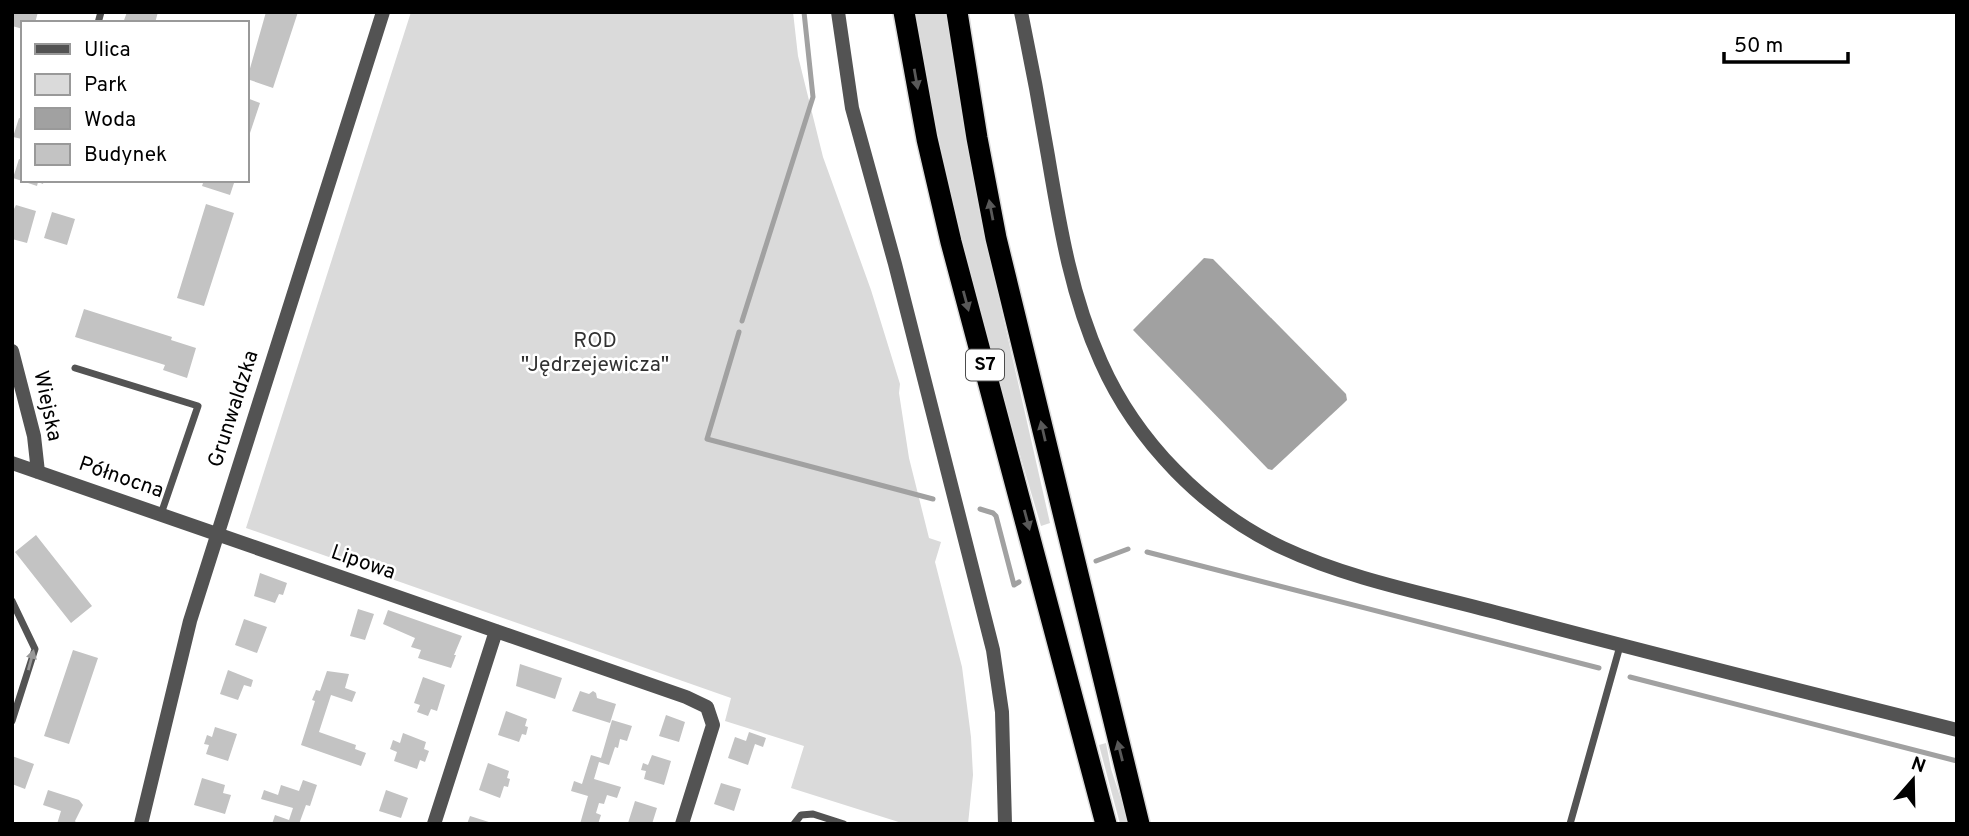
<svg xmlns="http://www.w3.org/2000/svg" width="1969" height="836" font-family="Overpass,sans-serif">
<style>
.green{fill:#dadada}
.water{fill:#a1a1a1}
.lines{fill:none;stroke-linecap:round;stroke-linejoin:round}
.stream{stroke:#a1a1a1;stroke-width:5}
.building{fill:#c3c3c3}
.motorway-casing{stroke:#dbdbdb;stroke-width:24}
.service{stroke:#535353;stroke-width:7}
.minor{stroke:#535353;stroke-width:14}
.tertiary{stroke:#535353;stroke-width:14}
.motorway{stroke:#000;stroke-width:21}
.oneway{fill:#595959}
.oneway2{fill:#989898}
.labels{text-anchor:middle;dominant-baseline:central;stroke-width:5;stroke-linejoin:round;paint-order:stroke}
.shield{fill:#fff;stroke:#4c4c4c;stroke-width:2}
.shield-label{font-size:19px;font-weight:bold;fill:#000}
.park-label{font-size:21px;fill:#313131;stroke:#fff}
.street-label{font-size:21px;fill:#000;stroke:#fff}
</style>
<rect width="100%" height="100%" fill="#fff"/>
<path class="green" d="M411,12H793L798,56L823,157L871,290L900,384L899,393L909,458L929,538L941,542L935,562L962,667L971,737L973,775L968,824H905L791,788L804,746L725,721L731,698L246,528Z
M915,12H946L979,211L1050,523L1041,526C991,359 943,184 915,12Z
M1106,743L1111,769L1129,824H1120L1099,745Z"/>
<path class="water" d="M1204,258L1213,259L1346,394L1347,400L1344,403L1272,470L1268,469L1133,330Z"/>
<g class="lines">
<path class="stream" d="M742,321L813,97L804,12
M739,332L707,439L933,499
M980,509L993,513L996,516L1014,585L1019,582
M1147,552L1599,668
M1096,561L1128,549
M1630,677L1957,761"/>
</g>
<path class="building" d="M12,12H38L35,23H23V29L12,26Z
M127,12H158L155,23H123Z
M266,12H298L273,88L247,79Z
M247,98L260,103L247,142Z
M19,118L23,119L22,139L13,137Z
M19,159L23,160V180H44L43,184L38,182L37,186L13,178Z
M204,180H235L230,195L202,186Z
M206,204L234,213L204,306L177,298Z
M16,205L36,211L27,243L12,239V213Z
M52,212L75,219L67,245L44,238Z
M84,309L172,337L171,340L196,348L187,378L163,370L165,365L75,337Z
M36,535L92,606L71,623L15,552Z
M260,573L287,583L283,595L279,594L275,603L254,596Z
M358,609L374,614L365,640L350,636Z
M388,610L462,636L454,655H456L451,668L418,658L421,650L411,647L415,638L383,624Z
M244,619L267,627L257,653L235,645Z
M73,650L98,658L69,744L44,736Z
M520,664L562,678L555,699L516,686Z
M228,670L253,680L251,687L244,685L238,700L220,694Z
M327,671L349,674L345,688L356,692L352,702L331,695L319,732L356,745L355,749L366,753L361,766L301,745L315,701L312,700L316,690L320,691Z
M423,677L445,685L437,711L431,709L428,716L417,712L420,705L414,703Z
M580,691L589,694L593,691L596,693L597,698L616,704L610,723L572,711Z
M506,711L527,719L525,726L528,727L526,735L522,734L519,742L498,735Z
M666,715L685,722L679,742L659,736Z
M612,720L632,726L627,741L620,739L618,748L615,747L609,765L599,762L594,779L621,787L617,798L607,795L604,804L599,803L596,813L601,815L598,824H580L588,796L571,791L574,781L582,784L591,755L601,758Z
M215,727L237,734L228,761L206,754L209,745L204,744L207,735L212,737Z
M749,732L766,738L763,747L755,744L748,765L728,758L735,737L746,741Z
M403,733L426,742L424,749L429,751L425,762L420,760L417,769L394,761L397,752L390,749L393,740L400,743Z
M652,755L671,761L664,785L644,779L646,771L641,770L643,763L648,765Z
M12,756L34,764L25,789L12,784Z
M488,763L509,771L507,778L510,779L508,787L504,786L500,798L479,790Z
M202,778L225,785L223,793L231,795L225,814L194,805Z
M303,780L317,785L310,806L306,805L299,824H272L275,815L289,820L293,808L261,799L264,790L278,795L281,785L299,791Z
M721,783L741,789L734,811L714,804Z
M48,790L79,800L83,805L75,821L77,824H57L61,811L43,805Z
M386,790L408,798L401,818L379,811Z
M635,801L657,808L652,824L628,823Z
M470,816L492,823V824H467Z"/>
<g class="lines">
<g class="motorway-casing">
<path id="motorway" d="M904,12L927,139L951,242L1106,824
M957,12L977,138L996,238L1139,824"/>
</g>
<path class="service" d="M98,23L101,12
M75,368L198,406L161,514
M12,601L35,649L12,721
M794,824L801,815L813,814L844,824
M1570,824L1620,646"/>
<path class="minor" d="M1021,12C1031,60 1040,108 1048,156C1060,227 1071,295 1101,362C1136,441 1204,511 1283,548C1351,580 1433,595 1506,615C1656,655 1806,692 1957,730
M12,351L34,436L38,472
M12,463L686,697L707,707L713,725L682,824
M141,824L190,621L383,12
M434,824L496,631"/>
<path class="tertiary" d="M838,12L852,108L895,264L993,650L1002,712L1005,824"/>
<use href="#motorway" class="motorway"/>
</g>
<defs><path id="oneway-solid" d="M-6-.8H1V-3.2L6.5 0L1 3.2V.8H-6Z" transform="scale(1.75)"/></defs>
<g class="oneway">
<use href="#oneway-solid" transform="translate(916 79) rotate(80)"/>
<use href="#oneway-solid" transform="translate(991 210) rotate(-101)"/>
<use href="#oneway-solid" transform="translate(966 301) rotate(75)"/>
<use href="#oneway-solid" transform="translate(1043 431) rotate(-103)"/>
<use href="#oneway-solid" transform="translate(1027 520) rotate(75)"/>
<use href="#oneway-solid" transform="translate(1120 751) rotate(-104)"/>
</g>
<use class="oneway2" href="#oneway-solid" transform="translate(31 660) rotate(-75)"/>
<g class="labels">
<rect class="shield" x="966" y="349.5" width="38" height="31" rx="5"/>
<g class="shield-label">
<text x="985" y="365">S7</text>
</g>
<g class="park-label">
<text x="595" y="341">ROD<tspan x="595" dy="24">"Jędrzejewicza"</tspan></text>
</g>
<g class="street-label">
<text transform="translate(47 406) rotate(78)">Wiejska</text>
<text transform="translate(234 409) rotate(-72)">Grunwaldzka</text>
<text transform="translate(121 478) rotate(19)">Północna</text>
<text transform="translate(363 563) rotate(19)">Lipowa</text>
</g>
</g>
<rect width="1969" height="836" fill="none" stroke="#000000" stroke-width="28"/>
<rect x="21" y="21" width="228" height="161" fill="#ffffff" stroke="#999999" stroke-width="2"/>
<rect x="35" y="44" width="35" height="10" fill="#535353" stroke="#999999" stroke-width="2"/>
<text x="84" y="56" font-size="21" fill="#000000">Ulica</text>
<rect x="35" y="74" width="35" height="21" fill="#dadada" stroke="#999999" stroke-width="2"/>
<text x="84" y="91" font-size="21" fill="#000000">Park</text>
<rect x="35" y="108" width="35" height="21" fill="#a1a1a1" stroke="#999999" stroke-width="2"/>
<text x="84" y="126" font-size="21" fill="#000000">Woda</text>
<rect x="35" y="144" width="35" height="21" fill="#c3c3c3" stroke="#999999" stroke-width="2"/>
<text x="84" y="161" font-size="21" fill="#000000">Budynek</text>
<g transform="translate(1913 780) rotate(20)" stroke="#ffffff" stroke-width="5" paint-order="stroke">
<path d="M0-5L12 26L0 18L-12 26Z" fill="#000000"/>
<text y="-10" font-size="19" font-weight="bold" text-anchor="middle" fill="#000000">N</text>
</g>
<path d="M1724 52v10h124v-10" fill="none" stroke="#000000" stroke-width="3.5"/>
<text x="1734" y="52" font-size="21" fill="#000000" stroke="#ffffff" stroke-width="5" paint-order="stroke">50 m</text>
</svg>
